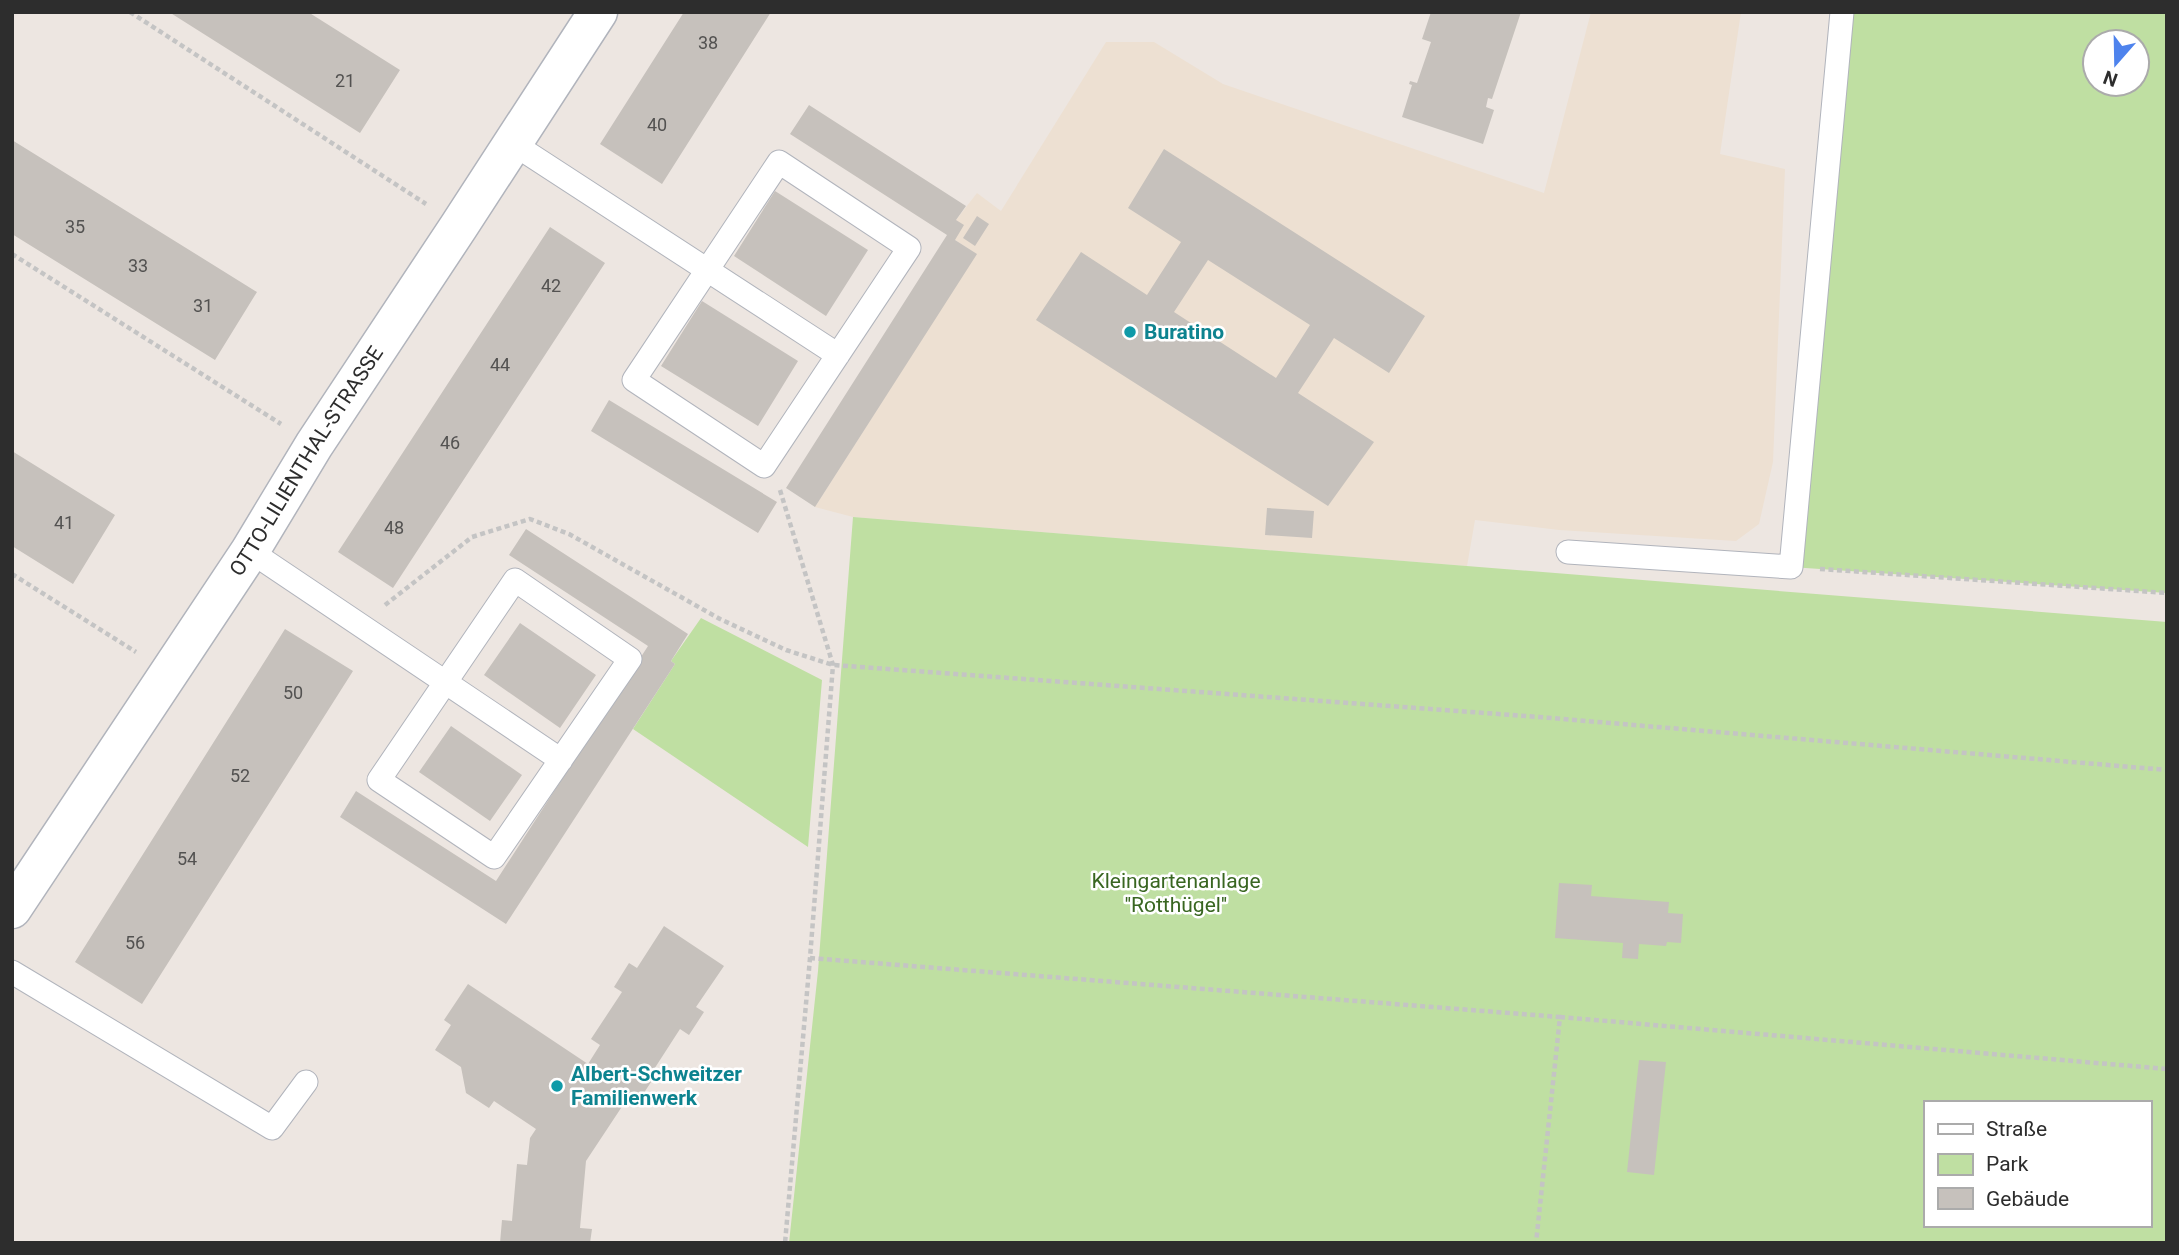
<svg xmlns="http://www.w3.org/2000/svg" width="2179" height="1255" font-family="Roboto,sans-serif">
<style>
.education{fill:#ede0d2}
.green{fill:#bfdfa2;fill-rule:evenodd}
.building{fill:#c6c1bc;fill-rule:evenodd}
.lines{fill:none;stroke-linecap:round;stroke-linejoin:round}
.service-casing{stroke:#b1b4bc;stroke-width:25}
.minor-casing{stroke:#b1b4bc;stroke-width:41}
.path{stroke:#c4c4c4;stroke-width:4.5;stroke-dasharray:5 3.5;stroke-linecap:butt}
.service{stroke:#fff;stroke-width:23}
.minor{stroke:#fff;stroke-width:38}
.culture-dot{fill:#0f9aa8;stroke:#fff;stroke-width:2.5}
.labels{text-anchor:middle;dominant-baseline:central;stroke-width:5;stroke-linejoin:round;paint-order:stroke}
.number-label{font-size:18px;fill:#535251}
.culture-label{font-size:21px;font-weight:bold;fill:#0d838f;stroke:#fff;text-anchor:start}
.street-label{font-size:21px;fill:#2d2d2d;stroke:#fff}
.park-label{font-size:21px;fill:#396621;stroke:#fff}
</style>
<rect width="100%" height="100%" fill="#ede6e1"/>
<path class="education" d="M1591,12H1741L1720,154L1785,169L1773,462L1759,524L1736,541L1559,530L1475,520L1467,566L853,517L815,507L976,254L955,240L956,220L977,193L1001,211L1106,42H1154L1223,84L1544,193Z"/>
<path class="green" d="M1842,12H2167V593L1791,567ZM2095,42H2137V84H2095Z
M853,517L2167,622V1243H789L818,971ZM1925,1103H2149V1225H1925Z
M701,618L822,680L808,847L633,729L675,664L671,661Z"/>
<path class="building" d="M169,12H308L400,70L360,133Z
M684,12H771L662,184L600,144Z
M1431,12H1521L1492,99L1488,98L1486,107L1494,110L1483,144L1402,117L1412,85L1409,84L1410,81L1417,83L1431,42L1422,39Z
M809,105L966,206L956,220L964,225L955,240L977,254L815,507L786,488L947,235L790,134Z
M12,140L257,292L215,360L12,234Z
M1164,149L1425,316L1389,373L1334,338L1298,393L1374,442L1328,506L1036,320L1081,252L1147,295L1181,242L1128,208ZM1208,260L1310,325L1276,378L1174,312Z
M775,191L868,250L826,316L734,256Z
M977,216L989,224L975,246L963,238Z
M550,227L605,263L393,588L338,552Z
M702,301L798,361L758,426L661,366Z
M609,400L777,502L758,533L591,431Z
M12,451L115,515L73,584L12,546Z
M1267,508L1314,511L1312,538L1265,535Z
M526,529L688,634L671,661L675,664L506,924L340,817L356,791L496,881L648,646L509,555Z
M520,623L596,675L560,728L484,675Z
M285,629L353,671L142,1004L75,962Z
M451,726L522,775L490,821L419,772Z
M1559,883L1592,885L1591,896L1669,902L1668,913L1683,914L1681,943L1667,942L1666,946L1639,944L1638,959L1622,958L1623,943L1555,938Z
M664,926L724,966L696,1007L704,1012L689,1035L680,1029L649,1077L653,1079L636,1105L627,1099L586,1161L580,1228L592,1229L590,1243H500L502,1220L512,1221L517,1164L527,1165L530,1138L536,1129L494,1101L489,1108L466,1093L461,1067L435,1050L451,1025L444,1020L468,984L588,1064L600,1045L591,1039L622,992L614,987L629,963L637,968Z
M1639,1060L1666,1062L1654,1175L1627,1172Z"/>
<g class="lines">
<g class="service-casing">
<path id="service" d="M512,143L838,355
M779,162L909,248L764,466L634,380Z
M250,551L561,760
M1568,552L1791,567L1842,12
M515,580L630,659L494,857L379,780Z
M12,972L272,1128L306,1082"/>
</g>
<g class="minor-casing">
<g id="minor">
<path id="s1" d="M12,909L250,551L314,445L459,226L598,12"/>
</g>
</g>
<path class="path" d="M130,12L426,204
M12,254L281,424
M780,490L833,665L810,958L785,1243
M1820,569L2167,593
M12,574L136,652
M385,605L472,537L530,519L569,534L720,619L786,650L833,665L1539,717L2167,770
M810,958L1560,1017L1536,1243
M1560,1017L2167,1069"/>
<use href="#service" class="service"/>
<use href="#minor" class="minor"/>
</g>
<g class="culture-dot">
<circle cx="1130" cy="332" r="7"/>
<circle cx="557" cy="1086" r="7"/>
</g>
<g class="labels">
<g class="number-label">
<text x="708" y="42">38</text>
<text x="345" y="80">21</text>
<text x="657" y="124">40</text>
<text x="75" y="226">35</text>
<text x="138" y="265">33</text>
<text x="551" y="285">42</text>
<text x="203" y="305">31</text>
<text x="500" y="364">44</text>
<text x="450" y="442">46</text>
<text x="64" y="522">41</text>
<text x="394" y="527">48</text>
<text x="293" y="692">50</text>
<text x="240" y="775">52</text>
<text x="187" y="858">54</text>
<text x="135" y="942">56</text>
</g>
<g class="culture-label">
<text x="1144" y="332">Buratino</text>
<text x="571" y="1074">Albert-Schweitzer<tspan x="571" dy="24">Familienwerk</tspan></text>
</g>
<g class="street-label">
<text stroke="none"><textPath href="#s1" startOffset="536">OTTO-LILIENTHAL-STRASSE</textPath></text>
</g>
<g class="park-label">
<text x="1176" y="881">Kleingartenanlage<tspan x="1176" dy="24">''Rotthügel''</tspan></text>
</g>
</g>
<rect width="2179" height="1255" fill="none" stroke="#2d2d2d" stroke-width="28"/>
<rect x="1924" y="1101" width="228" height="126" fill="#ffffff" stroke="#ababab" stroke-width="2"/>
<rect x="1938" y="1124" width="35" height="10" fill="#ffffff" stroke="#ababab" stroke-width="2"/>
<text x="1986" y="1136" font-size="21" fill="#2d2d2d">Straße</text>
<rect x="1938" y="1154" width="35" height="21" fill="#bfdfa2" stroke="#ababab" stroke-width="2"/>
<text x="1986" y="1171" font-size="21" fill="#2d2d2d">Park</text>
<rect x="1938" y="1188" width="35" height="21" fill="#c6c1bc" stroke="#ababab" stroke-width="2"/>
<text x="1986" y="1206" font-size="21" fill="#2d2d2d">Gebäude</text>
<g transform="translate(2116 63) rotate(200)"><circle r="33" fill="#ffffff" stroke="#ababab" stroke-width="2"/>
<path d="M0-5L12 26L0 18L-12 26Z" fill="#4e83ed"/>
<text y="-10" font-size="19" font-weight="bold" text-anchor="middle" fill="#2d2d2d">N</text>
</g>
</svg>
